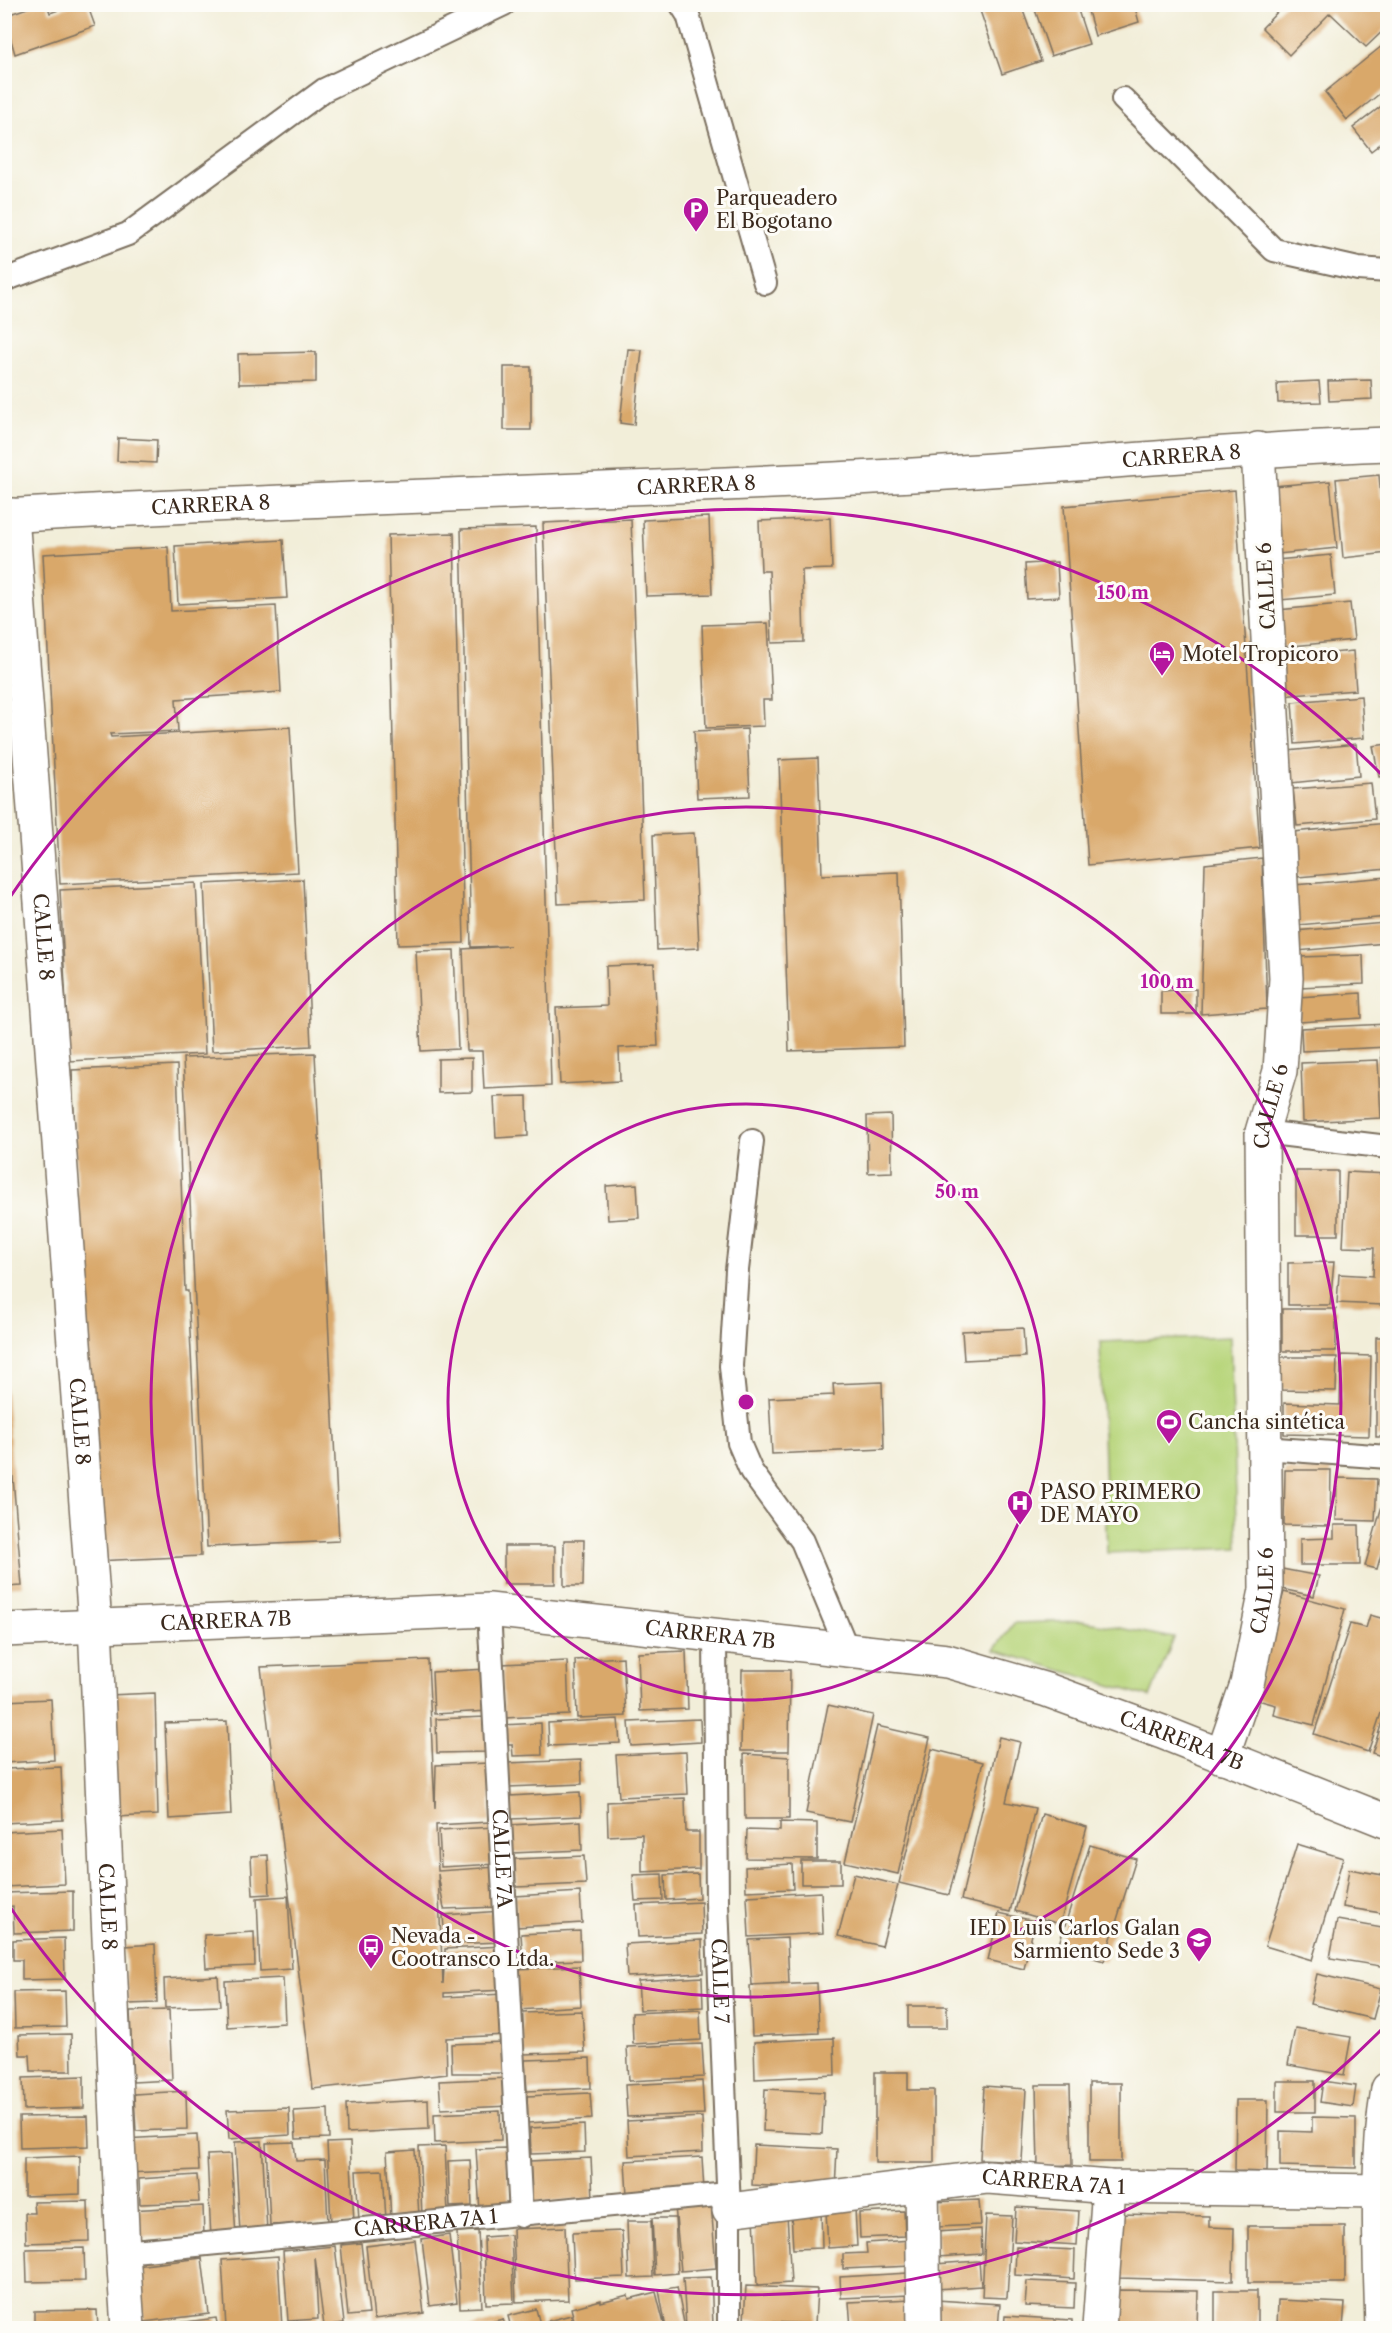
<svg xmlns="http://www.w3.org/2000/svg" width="1392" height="2333" font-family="'Libre Caslon Text',serif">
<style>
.green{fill:#b8d57b;stroke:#7a804c;stroke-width:1.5}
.building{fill:#d9a86a}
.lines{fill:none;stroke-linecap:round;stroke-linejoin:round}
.service-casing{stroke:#7b6f5f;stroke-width:26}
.minor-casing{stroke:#7b6f5f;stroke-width:36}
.service{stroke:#fff;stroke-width:22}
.minor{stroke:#fff;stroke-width:33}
.ring{fill:none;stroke:#b5179e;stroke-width:3}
.labels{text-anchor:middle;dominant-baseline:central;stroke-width:6;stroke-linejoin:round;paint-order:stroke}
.poi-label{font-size:20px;fill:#3b2a1e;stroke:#fdfcf7;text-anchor:start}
.street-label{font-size:20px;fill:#3b2a1e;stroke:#fdfcf7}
.centre{fill:#b5179e;stroke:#fdfcf7;stroke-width:3}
.ring-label{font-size:18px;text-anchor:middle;font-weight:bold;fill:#b5179e;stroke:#fdfcf7;stroke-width:6;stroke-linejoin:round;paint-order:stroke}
</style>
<rect width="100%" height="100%" fill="#fdfcf7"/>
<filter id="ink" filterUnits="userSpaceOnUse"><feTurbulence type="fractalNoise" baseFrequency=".0167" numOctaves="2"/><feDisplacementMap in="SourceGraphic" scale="12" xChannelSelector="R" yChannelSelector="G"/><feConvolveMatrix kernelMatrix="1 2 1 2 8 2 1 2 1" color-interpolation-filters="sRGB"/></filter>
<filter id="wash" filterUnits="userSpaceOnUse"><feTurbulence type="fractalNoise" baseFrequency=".008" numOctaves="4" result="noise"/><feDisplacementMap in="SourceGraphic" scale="24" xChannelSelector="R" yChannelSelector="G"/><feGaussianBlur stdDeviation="1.35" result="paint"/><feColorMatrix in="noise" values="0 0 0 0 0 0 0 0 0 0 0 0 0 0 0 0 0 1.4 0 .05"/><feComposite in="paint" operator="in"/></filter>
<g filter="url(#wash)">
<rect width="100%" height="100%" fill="#f2eed9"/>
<path class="green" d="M1230,1337L1238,1548L1107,1553L1100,1342Z
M1082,1621L1174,1638L1150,1697L994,1650L1014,1623Z"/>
<g id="blocks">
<path class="building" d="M39,4H47L50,13L75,4H87L95,26L15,54L4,16Z
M1033,4H1076L1089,44L1051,56Z
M1086,4H1134L1139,22L1095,36Z
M1285,4H1388V26L1366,47L1330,13L1289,55L1262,28Z
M978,5H1021L1041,61L1002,74Z
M1388,41V87L1347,120L1325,92Z
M1388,101V138L1371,151L1353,128Z
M628,349L642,350L634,425L620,423Z
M316,352V382L239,384L238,354Z
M504,367H531V430H504Z
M1371,380L1372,399L1329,401L1328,381Z
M1319,381L1321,402L1278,403L1277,383Z
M118,438L157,440L156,463L117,461Z
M1379,475L1381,498H1388V553L1343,558L1336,479Z
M1330,481L1337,548L1278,554L1273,486Z
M1235,490L1260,848L1088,865L1064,506Z
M709,517L712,594L646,596L643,520Z
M830,518L832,569L802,570L804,642L772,643L769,571H761L759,521Z
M631,519L645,900L558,904L543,523Z
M536,527L551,1086L484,1089L482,1051H467L463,949L510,946L471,947L461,529Z
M454,533L464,943L398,945L388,535Z
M283,540L287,598L178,604L175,546Z
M168,547L171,611L276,606L281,692L176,699L178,731L110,734L111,737L290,727L298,872L60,884L43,554Z
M1331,555L1335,595L1280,600L1276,560Z
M1057,562L1059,597L1027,599L1025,564Z
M1350,603L1354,640L1282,647L1278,610Z
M768,623L772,700H763L764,726L706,728L702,625Z
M1353,651L1356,690L1280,696L1277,658Z
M1361,696L1364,738L1295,744L1292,702Z
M747,729L750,796L697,798L694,731Z
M1356,744L1359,776L1291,783L1288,751Z
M1388,744V776L1379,777L1373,746Z
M818,758L822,875L899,872L904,1047L789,1051L779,760Z
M1371,783L1375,819L1297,826L1293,789Z
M1388,823V869L1298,877L1293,832Z
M694,833L699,948L657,950L653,835Z
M1262,858L1267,1009L1201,1014L1205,864Z
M1388,877V917L1298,925L1294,885Z
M303,879L311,1046L212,1051L204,884Z
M196,883L205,1054L69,1061L60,890Z
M1384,923L1386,943L1297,951L1295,931Z
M454,950L458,1049L421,1051L416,951Z
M1363,955L1364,984L1300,987L1299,957Z
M654,964L658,1046L619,1048L620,1081L560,1084L556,1008L607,1006L606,966Z
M1196,989V1014H1161V991Z
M1361,993L1362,1018L1299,1022L1298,997Z
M1388,1024V1047L1302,1051L1301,1028Z
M1381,1051H1388V1120H1386Z
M315,1053L339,1541L207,1547L183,1058Z
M472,1058V1092L438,1093V1059Z
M1378,1060L1381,1118L1303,1122L1301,1063Z
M177,1065L185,1291H188L201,1556L95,1561L72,1070Z
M527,1096L528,1136L496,1138L494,1097Z
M891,1115L892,1172L868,1173L867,1116Z
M1296,1171H1338V1235H1296Z
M1347,1172L1388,1174L1383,1305L1337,1303L1339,1274L1373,1276L1374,1248L1343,1247Z
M637,1184L639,1218L608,1220L606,1186Z
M1334,1262L1330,1305H1288V1263Z
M1282,1309H1336V1351H1282Z
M1023,1328L1025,1357L964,1360L962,1331Z
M1376,1337H1388V1437H1376Z
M1341,1355L1371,1356L1369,1436L1284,1434V1403L1340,1405Z
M1279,1357H1337L1336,1391L1279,1390Z
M4,1369L22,1586L4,1587Z
M882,1382L884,1449L772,1454L769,1398L834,1395L833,1384Z
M1285,1470H1331L1330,1526L1284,1525Z
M1337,1478L1377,1479L1375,1521L1336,1520Z
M1387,1488L1388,1548L1383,1547L1377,1569L1365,1566Z
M1334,1525H1359L1360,1565H1300V1539L1334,1538Z
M564,1540H584L583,1586H564Z
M504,1546H555V1584H504Z
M1282,1569L1319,1576L1314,1596L1277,1588Z
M1284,1592L1345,1609L1314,1725L1274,1715L1276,1705L1254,1699Z
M1370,1615L1388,1620V1692L1368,1752L1314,1734L1350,1624L1366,1628Z
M686,1651L688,1709L640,1711L638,1653Z
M623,1657L626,1716L577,1718L575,1660Z
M428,1660L435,1809L436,1765L490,1763V1822L436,1825L438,1871L497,1867L499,1907L444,1909L438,1874L443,1984L444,1969L503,1965L504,1990L444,1993V1997L504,1994L506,2035L446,2038L447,2074L313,2089L261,1667Z
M567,1661L569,1715L504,1718L502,1664Z
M487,1669L489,1711L434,1714L432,1672Z
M742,1670H790L789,1751H741Z
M155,1693L158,1815L115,1817L109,1695Z
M51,1699L54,1760L4,1763V1701Z
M828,1705L873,1715L850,1822L806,1813Z
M1387,1707H1388V1758L1372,1753Z
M486,1717L488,1752L437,1753L436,1719Z
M618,1719L620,1743L549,1746L548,1723Z
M700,1719L701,1742L631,1746L629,1722Z
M227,1721L231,1815L169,1819L165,1723Z
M541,1723L542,1755L513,1756L512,1744H503L502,1725Z
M877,1726L930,1738L898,1874L845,1862Z
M999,1737L1020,1742L1006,1802L1035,1808L1010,1912L961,1900Z
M932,1749L983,1762L949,1895L899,1883Z
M686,1752L688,1794L619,1797L616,1755Z
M744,1754L789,1757V1819H745Z
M581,1760L582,1784L508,1787L507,1763Z
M61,1767L63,1820L4,1823V1769Z
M580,1792L581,1816L511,1819L510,1796Z
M685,1798L686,1832H699V1869L642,1872V1834L608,1836L607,1802Z
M1042,1814L1087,1827L1060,1924L1015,1911Z
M581,1821L582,1850L512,1853L510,1825Z
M780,1822L817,1823V1859L746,1858L747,1830L780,1831Z
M495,1827L497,1864L441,1867L439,1830Z
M62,1829L65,1884L4,1887V1832Z
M1297,1844L1343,1858L1312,1960L1265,1946Z
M1090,1845L1136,1859L1104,1961L1058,1947Z
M268,1855L270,1894L253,1895L251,1856Z
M584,1856L586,1884L516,1887L515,1859Z
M801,1861H841V1884H801Z
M792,1864L793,1889L746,1891L745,1867Z
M1349,1869L1388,1876V1914L1343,1907Z
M662,1874L663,1900L635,1901L633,1875Z
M698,1874L699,1898L666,1900L665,1875Z
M854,1874L898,1885L882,1946L838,1936Z
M73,1891V1931L14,1933L13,1906L4,1907V1893Z
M580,1892L582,1923L517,1927L515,1896Z
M821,1892L823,1933L749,1937L747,1896Z
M288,1896L292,1969L260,1971L257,1898Z
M701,1902L702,1934L638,1937L636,1905Z
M502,1911L503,1942L445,1944L443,1915Z
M999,1913L1035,1921L1024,1969L988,1960Z
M1337,1920L1388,1929L1386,1967L1330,1958Z
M580,1931L581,1960L523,1962L521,1934Z
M254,1932L255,1966L206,1968L204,1935Z
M64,1938L65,1979L22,1980V1960H13V1940Z
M787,1938L789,1983L752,1985L749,1940Z
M702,1940L703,1973L627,1977L625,1944Z
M155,1944L157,2003L128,2004L125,1946Z
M502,1946V1963L445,1965V1949Z
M579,1966L581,2006L518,2010L516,1969Z
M1317,1974L1381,1989L1373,2019L1310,2004Z
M218,1976L220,2006L165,2008L164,1979Z
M702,1977L703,2007L640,2010L638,1981Z
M283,1978L285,2023L227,2027L225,1981Z
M817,1983L819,2033L752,2036L750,1986Z
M65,1991L66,2027L15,2028L14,1992Z
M908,2006H947V2028H908Z
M169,2010L172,2080L133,2082L130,2011Z
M700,2010L701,2040L633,2044L632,2013Z
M582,2011L585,2052L524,2054L521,2013Z
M1295,2028L1351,2037L1344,2075L1288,2065Z
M71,2034L72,2071H31L30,2055H20L19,2035Z
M834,2038L835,2075L755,2079L754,2042Z
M504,2042L506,2073H452L451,2044Z
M702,2044L704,2077L629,2081L627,2047Z
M590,2058L591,2088L527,2091L525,2060Z
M875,2072H908V2090H934V2163H875Z
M84,2076V2108L24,2110L23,2078Z
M509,2078L510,2106L441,2109L439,2081Z
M702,2081L704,2114L627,2117L625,2085Z
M1277,2081H1315V2112H1277Z
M1323,2081L1356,2086L1353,2107L1320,2102Z
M1089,2083H1121V2162H1089Z
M1036,2085H1070L1072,2165L1038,2166Z
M984,2086L1026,2089L1022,2161L980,2159Z
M765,2089L824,2092L822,2134L763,2131Z
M186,2091L187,2129L136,2131L134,2094Z
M590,2093L592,2119L528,2123L527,2096Z
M428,2100L429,2129L347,2133L346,2104Z
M1236,2100H1268L1267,2172L1235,2171Z
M289,2108L290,2135L229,2139L227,2110Z
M328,2109L329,2138L296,2139L294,2111Z
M500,2111L501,2140L435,2143L434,2114Z
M88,2116L89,2146L20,2148L19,2117Z
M702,2117L703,2152L629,2156L627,2121Z
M1312,2117L1356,2118V2168L1280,2166V2131L1312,2132Z
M584,2125L585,2152L531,2154L530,2128Z
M197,2135L199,2170L125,2173L123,2139Z
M262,2141L267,2231L240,2233L235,2142Z
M294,2142L296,2161L325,2160L328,2223L270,2225L266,2143Z
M350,2142L354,2223L331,2224L327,2143Z
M754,2145L837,2149L835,2189L752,2185Z
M445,2146L448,2214L422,2216L419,2147Z
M506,2148L510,2211L480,2212L476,2149Z
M415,2150L419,2216L391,2218L387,2152Z
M231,2154L236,2237L211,2238L207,2155Z
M80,2156V2194L24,2196V2158Z
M702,2157L704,2191L627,2195L625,2161Z
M591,2158L593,2199L532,2202L530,2161Z
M470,2160L472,2206L450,2207L448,2161Z
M383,2170L386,2220L359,2221L356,2171Z
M197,2175L199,2202L140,2204L139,2179Z
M979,2200L981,2225L936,2227L934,2202Z
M88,2201L89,2241L26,2243L25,2213H34L33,2202Z
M711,2203L716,2268L681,2271L675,2206Z
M203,2206L204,2235L130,2239L128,2210Z
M1016,2207L1079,2211L1077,2245L1014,2241Z
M855,2208L857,2246L828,2248L826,2210Z
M821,2210L822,2248L793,2249L791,2212Z
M904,2211L905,2236L860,2238L859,2213Z
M787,2214L791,2283L757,2285L754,2216Z
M1120,2214L1209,2216V2227L1234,2228L1233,2281L1118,2278Z
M986,2215L1012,2216L1007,2298L982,2297Z
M652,2218H675L678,2273L655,2275Z
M627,2221H651L653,2277L629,2278Z
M1248,2226H1345V2283H1248Z
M565,2227L568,2300L516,2302L513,2229Z
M981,2229L982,2254L938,2257L936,2232Z
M478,2231L482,2307L460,2308L457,2232Z
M622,2231L624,2277L574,2279L572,2233Z
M449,2235L457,2302L430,2306L422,2239Z
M511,2235L514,2303L486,2304L484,2237Z
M415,2240L424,2313L374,2319L366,2246Z
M911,2240L912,2266L843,2269V2254L867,2253L866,2243Z
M361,2243L369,2314L348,2316L341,2245Z
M335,2246L344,2323L324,2326L315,2257L318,2319L288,2321L283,2251Z
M1016,2247L1075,2250L1074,2279L1015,2275Z
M84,2248L85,2281L27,2282L26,2249Z
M278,2256L282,2328H226L222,2260Z
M202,2258L209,2314L144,2322L136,2266Z
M979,2261L981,2286L936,2289L934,2264Z
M908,2273L910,2295L841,2298L840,2277Z
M711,2277L713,2325L686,2326L683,2278Z
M1027,2281L1075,2283L1074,2308L1025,2306Z
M746,2286L817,2289L815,2324L744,2321Z
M677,2287L685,2328H666L659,2290Z
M1116,2290L1198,2291L1197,2328H1116Z
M1215,2291H1257V2328H1215Z
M656,2292L665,2328H576L571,2308L601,2300V2302L628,2295L629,2299Z
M912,2299L914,2328H851L849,2302Z
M936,2300L1000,2304L998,2328H934Z
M1278,2300L1345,2303L1343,2328H1277Z
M536,2309L541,2328H511L508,2316Z
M97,2310L98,2328H34V2311Z
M571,2315L574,2328H546L544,2322Z
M1005,2316L1072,2320V2328H1004Z
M216,2318L218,2328H148V2327Z
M503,2319L506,2328H467Z"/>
</g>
</g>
<g filter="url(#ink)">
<use href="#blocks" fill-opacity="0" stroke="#7b6f5f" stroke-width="1.5"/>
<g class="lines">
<g class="service-casing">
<g id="service">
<path d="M681,4L688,15L765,283"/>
<path d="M1123,99L1274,250L1358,269L1388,271"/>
<path d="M4,280L128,234L324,90L504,4"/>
<path d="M1262,1132L1388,1147"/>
<path d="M752,1141L737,1270L731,1366L739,1443L751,1471L802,1541L847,1649"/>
<path d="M1263,1448L1388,1457"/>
<path id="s1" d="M489,1610L521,2216"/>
<path id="s2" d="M715,1633L717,1903L729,2210V2328"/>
<path id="s3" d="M123,2252L728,2194"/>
</g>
</g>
<g class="minor-casing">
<g id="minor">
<path id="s4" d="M12,515L95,1624L123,2252L128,2328"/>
<path id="s5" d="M4,516C294,498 584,492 874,477C1045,469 1216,450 1388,444"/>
<path id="s6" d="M4,1630L489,1610L947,1661L1047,1690L1162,1732L1388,1822"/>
<path id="s7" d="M1222,1757L1247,1684L1266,1590L1262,1132L1280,1071L1286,978L1258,449"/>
<path d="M922,2185L924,2328"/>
<path id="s8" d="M729,2210L988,2177L1109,2187L1379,2191"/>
<path d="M1099,2328L1109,2187"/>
<path d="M1382,2328C1380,2248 1375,2168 1388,2089"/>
</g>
</g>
<use href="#service" class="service"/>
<use href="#minor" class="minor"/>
</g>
</g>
<g class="ring">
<circle cx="746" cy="1402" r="298"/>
<circle cx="746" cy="1402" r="595"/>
<path d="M1383 2028A893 893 0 0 1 6 1901M6 903A893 893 0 0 1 1383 776"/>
</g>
<defs>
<g id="parking-pin" transform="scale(1.35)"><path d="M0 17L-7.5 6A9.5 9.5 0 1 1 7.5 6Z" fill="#b5179e" stroke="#fdfcf7"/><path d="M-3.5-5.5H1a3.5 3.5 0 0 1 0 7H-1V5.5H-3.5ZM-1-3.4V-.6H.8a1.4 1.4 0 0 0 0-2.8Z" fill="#fff"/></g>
<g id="hotel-pin" transform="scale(1.35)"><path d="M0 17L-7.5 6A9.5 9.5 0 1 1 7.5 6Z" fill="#b5179e" stroke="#fdfcf7"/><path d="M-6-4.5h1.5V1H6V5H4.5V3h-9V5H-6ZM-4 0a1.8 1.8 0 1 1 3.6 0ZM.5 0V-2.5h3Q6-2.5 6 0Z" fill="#fff"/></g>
<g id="stadium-pin" transform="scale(1.35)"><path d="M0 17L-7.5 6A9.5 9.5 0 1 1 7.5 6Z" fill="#b5179e" stroke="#fdfcf7"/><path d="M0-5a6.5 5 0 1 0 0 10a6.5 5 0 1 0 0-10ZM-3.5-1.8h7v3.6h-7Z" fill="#fff"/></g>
<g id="hospital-pin" transform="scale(1.35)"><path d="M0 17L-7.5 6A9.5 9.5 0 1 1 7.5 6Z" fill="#b5179e" stroke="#fdfcf7"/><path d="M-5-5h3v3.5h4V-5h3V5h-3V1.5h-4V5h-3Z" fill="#fff"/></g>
<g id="school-pin" transform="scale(1.35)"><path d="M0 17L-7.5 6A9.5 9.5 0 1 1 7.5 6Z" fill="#b5179e" stroke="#fdfcf7"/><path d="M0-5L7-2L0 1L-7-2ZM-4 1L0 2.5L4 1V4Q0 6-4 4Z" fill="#fff"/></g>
<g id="bus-pin" transform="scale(1.35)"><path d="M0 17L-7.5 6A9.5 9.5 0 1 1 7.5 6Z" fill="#b5179e" stroke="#fdfcf7"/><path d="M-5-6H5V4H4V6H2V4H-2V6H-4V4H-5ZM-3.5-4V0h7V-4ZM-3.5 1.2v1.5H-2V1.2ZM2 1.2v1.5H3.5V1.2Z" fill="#fff"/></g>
</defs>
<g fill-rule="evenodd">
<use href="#parking-pin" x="696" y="210"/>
<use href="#hotel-pin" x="1162" y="654"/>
<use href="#stadium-pin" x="1169" y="1422"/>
<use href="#hospital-pin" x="1020" y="1503"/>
<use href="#school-pin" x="1199" y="1940"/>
<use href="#bus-pin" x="371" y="1947"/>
</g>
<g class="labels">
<g class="poi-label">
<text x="716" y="198">Parqueadero<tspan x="716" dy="23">El Bogotano</tspan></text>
<text x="1182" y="654">Motel Tropicoro</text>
<text x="1188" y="1422">Cancha sintética</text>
<text x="1040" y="1492">PASO PRIMERO<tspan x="1040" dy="23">DE MAYO</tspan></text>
<text x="1180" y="1928" text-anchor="end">IED Luis Carlos Galan<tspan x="1180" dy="23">Sarmiento Sede 3</tspan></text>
<text x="391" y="1936">Nevada -<tspan x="391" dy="23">Cootransco Ltda.</tspan></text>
</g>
<g class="street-label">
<text stroke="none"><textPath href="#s5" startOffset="1179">CARRERA 8</textPath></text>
<text stroke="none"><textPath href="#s5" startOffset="693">CARRERA 8</textPath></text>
<text stroke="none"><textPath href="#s5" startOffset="207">CARRERA 8</textPath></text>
<text transform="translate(1266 586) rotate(-93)">CALLE 6</text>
<text stroke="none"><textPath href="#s4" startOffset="423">CALLE 8</textPath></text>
<text stroke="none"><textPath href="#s7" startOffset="658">CALLE 6</textPath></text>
<text stroke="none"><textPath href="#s4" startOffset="909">CALLE 8</textPath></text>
<text stroke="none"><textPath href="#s7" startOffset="172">CALLE 6</textPath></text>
<text stroke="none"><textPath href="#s6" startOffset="222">CARRERA 7B</textPath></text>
<text stroke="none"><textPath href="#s6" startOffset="708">CARRERA 7B</textPath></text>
<text stroke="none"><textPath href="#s6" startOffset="1194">CARRERA 7B</textPath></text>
<text stroke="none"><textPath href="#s1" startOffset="249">CALLE 7A</textPath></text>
<text stroke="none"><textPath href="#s4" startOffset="1395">CALLE 8</textPath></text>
<text stroke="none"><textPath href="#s2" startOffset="348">CALLE 7</textPath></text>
<text stroke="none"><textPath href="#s8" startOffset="327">CARRERA 7A 1</textPath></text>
<text stroke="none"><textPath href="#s3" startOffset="304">CARRERA 7A 1</textPath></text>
</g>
</g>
<circle cx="746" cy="1402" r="9" class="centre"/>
<g class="ring-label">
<text x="1123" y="599">150 m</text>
<text x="1167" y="988">100 m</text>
<text x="957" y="1198">50 m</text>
</g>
<rect width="1392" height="2333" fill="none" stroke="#fdfcf7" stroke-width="24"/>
</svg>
